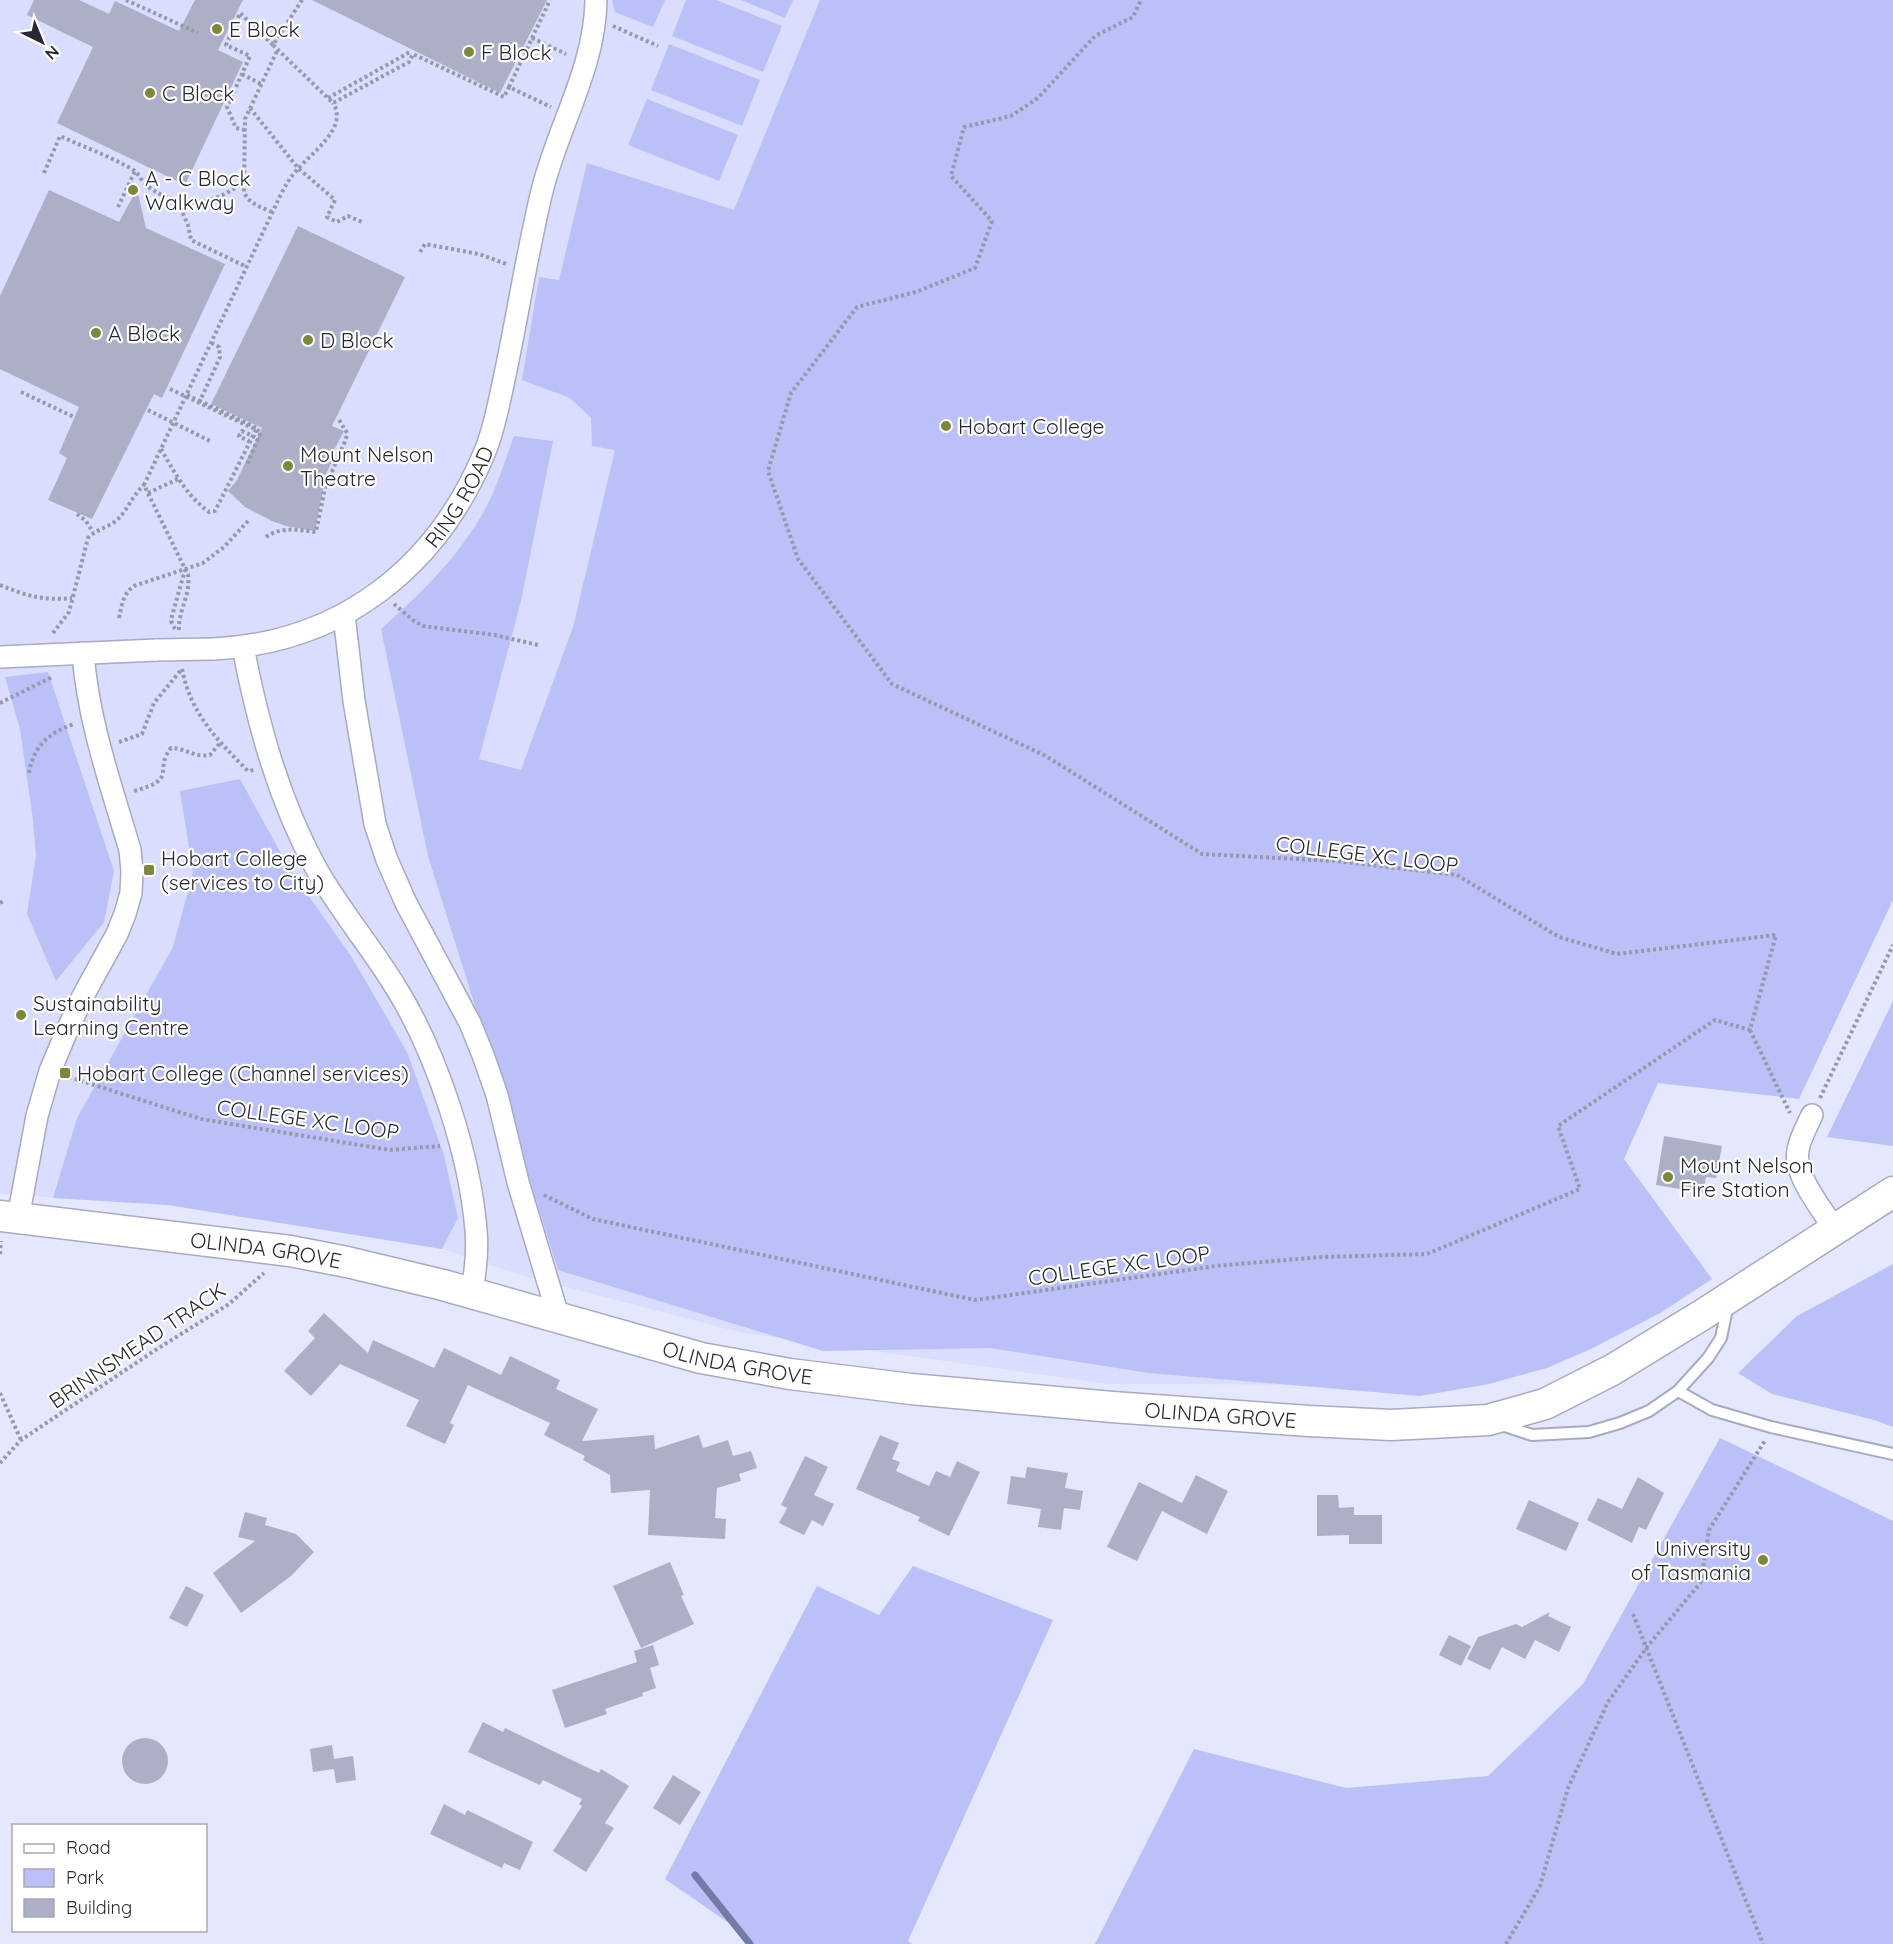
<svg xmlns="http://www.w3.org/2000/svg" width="1893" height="1944" font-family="Quicksand,sans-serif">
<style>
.built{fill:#daddfe}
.green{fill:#bbc0f8}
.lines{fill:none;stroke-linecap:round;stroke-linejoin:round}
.stream{stroke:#7579a8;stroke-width:7}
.building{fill:#adafc7}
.service-casing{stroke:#a7aac2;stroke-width:14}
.minor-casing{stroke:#a7aac2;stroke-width:24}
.secondary-casing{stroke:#a7aac2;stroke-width:33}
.path{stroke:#9699a8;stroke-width:4;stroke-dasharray:3 3;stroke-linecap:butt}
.service{stroke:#fff;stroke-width:10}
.minor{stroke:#fff;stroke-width:21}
.secondary{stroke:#fff;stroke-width:30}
.minor-bridge-casing{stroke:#a7aac2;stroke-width:24;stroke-linecap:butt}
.path-bridge{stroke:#9699a8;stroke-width:4;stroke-dasharray:3 3;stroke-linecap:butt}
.minor-bridge{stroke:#fff;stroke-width:21}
.poi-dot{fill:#7c8835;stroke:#fff;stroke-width:2}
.labels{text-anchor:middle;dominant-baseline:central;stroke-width:4.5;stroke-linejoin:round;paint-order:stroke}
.poi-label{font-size:21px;fill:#272831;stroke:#fff;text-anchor:start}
.street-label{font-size:21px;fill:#272831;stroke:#fff}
</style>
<rect width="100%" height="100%" fill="#e5e8fc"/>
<path class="built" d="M0,0H1846L1606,1059L1420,1385L1108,1384L739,1332L524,1276L442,1249L388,1239L168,1205L0,1194Z"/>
<path class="green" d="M612,0H665L653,27L615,12Z
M686,0H716L782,26L763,72L672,36Z
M741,0H793L785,18Z
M820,0H1893V900L1799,1099L1658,1083L1624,1159L1712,1279L1662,1312L1591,1349L1547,1368L1489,1384L1420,1396L1148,1373L990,1348L823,1351L558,1270L428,856L381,629C426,589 468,548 493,493C501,474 507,455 514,436L553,441L521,601L479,759L521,770L573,627L615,450L592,446L591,418L570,398L522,380L539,277L559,280L587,163L734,210Z
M669,44L760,80L742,126L651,90Z
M647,99L738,135L719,181L628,145Z
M48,672L114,871L104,922L56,981L27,914L36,856L33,820L20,729L5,677Z
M240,779L289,868L351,956L407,1052L444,1155L458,1218L442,1249L168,1205L53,1198L77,1118L173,947L193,873L180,791Z
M1893,1001V1146L1827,1137Z
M1893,1264V1427L1874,1420L1772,1394L1738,1373L1797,1316Z
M1720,1438L1893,1521V1944H1095L1194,1749L1346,1788L1488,1776L1583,1684Z
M913,1566L1053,1620L908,1941L912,1944H746V1935L665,1879L817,1586L879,1615Z"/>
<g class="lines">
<path class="stream" d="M695,1875L750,1944"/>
</g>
<path class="building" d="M34,0H79L109,14L115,1L179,31L195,0H243L218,50L243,62L185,185L57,123L93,47L27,15Z
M312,0H547L500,93Z
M137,189L146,228L225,264L162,398L154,394L92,519L48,500L67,458L59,453L79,407L0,369V296L49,190L119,222Z
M298,226L405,277L332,426L344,431L331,456L334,457L326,474L315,531L286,526L272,521L245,507L228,491L237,480L262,428L211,404Z
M1664,1136L1722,1146L1716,1178L1706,1177L1703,1193L1656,1185Z
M324,1313L368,1353L373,1340L434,1368L444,1348L501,1375L510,1356L560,1380L556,1389L598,1409L582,1441L654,1435L655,1449L699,1435L703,1448L728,1440L733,1456L751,1451L757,1468L739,1474L741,1481L717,1488L715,1518L726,1519L725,1539L648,1535L650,1490L611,1493L610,1475L583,1460L585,1456L544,1435L550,1423L468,1385L450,1423L454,1425L445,1444L406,1426L419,1400L340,1364L311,1396L284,1371L315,1338L308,1331Z
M880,1435L899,1443L892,1459L900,1462L896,1471L929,1486L936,1471L950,1477L957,1461L980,1472L949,1536L918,1521L920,1517L856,1489Z
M805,1456L828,1467L814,1495L834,1504L823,1526L812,1520L804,1535L779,1523L787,1508L781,1505Z
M1027,1467L1068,1473L1065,1488L1083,1491L1080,1510L1064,1508L1061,1530L1038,1527L1041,1509L1007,1504L1011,1476L1025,1478Z
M1196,1475L1228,1491L1207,1534L1162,1511L1137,1561L1107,1547L1139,1482L1182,1503Z
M1638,1477L1664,1493L1646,1530L1639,1527L1632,1543L1587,1520L1598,1498L1622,1509Z
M1317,1495H1338L1339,1508L1354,1507V1515H1382V1544H1349V1535L1317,1536Z
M1529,1500L1579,1523L1566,1551L1516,1529Z
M245,1512L267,1518L265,1525L296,1534L314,1552L291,1576L241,1613L213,1573L255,1541L238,1537Z
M670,1562L684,1595L681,1596L694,1624L641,1648L613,1586Z
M186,1586L204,1595L187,1627L169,1618Z
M1550,1612L1548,1616L1571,1627L1559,1652L1535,1640L1525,1659L1502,1647L1490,1670L1467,1659L1478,1637L1516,1624L1522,1627Z
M1449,1635L1471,1646L1461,1666L1439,1655Z
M653,1645L659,1665L650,1668L656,1688L642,1693L643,1696L605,1709L607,1714L565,1728L552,1690L637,1662L634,1651Z
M483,1722L503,1732L505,1728L599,1773L601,1769L629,1786L605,1823L614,1828L586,1872L553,1851L582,1806L579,1804L582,1799L543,1780L540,1785L468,1752Z
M122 1761a23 23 0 1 1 46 0a23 23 0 1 1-46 0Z
M332,1745L334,1759L353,1756L356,1780L336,1783L334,1769L313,1772L310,1749Z
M673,1775L701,1792L680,1825L653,1808Z
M444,1804L465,1815L467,1810L533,1842L520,1870L504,1863L502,1868L430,1834Z"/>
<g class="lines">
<g class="service-casing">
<path id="service" d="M1678,1391L1712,1410L1771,1427L1893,1454
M1499,1424L1532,1435L1589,1432L1620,1423L1649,1411L1678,1391L1708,1358L1721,1338L1728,1304"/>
</g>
<g class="minor-casing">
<g id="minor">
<path d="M344,615L354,701L375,824L387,860L406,903L470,1023L483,1055L497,1095L518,1182L559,1319"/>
<path d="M243,647C258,725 279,801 317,870C341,912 373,949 398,991C437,1055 470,1155 476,1230C478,1251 475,1272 472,1293"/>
<path id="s1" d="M213,649C342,643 438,567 486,449C496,423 501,393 507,365C519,307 528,249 542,191C558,126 595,68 596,0"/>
<path d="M0,657L157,650"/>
<path d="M1812,1115C1807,1126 1800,1138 1798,1150C1793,1175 1822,1209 1835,1230"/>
<path d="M18,1218L37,1116L50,1071L66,1033L83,996L117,934L125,914L131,893L132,871L130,850C111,785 88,721 83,653"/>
</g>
</g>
<g class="secondary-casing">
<g id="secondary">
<path id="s2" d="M0,1216L290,1251L347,1262L443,1285L701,1358L790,1374L911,1389L1112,1407L1309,1421L1391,1425L1488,1420L1545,1404L1612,1370L1702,1315L1893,1192"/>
</g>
</g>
<path class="path" d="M126,0L198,33
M613,26L658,46
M532,38L566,54
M273,45L333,103L409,62L413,54L504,97L509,87L551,107
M242,74L261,84
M509,87L550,0
M328,98L410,52
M250,108L298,168L335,200L327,217L337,222L348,216L362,222
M245,130L236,128L227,107L250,56L226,45L240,13L273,45L302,0
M44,173L60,136C84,147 109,156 132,169C139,173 141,181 147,186C182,211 211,206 244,182
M178,202L188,225L191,240L247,267
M118,207L135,171
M272,212C261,207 249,204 244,192L245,119L278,49
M420,252L425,244L479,254L506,264
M21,392L74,417
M187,395L200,401
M148,410L210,441
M161,449C174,472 187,496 209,512L215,511L257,428L200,401L220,357L219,347L212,343
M148,493L178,479
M77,514L86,521L93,532
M266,537C282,526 298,530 316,532L325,488L346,439L347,433L338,418
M0,585C27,596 43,601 72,598
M394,604L414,621L423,626L495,635L538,645
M119,618C122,604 123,594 134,586L203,563L224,547L248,521
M175,629L171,621L172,616L185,570
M179,630C178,611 191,594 188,575L144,485L281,194C286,185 290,177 297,170C311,153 349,128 333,103
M53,633L69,612L88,538C96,529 108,528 117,520C127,511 132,496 144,485
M182,669C191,714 217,740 248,771L254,770
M0,703L52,677
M119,742L142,734L154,703L181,670
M29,773C34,745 49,733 74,724
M134,791C179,779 153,771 171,748C187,748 193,758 210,755L220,743
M0,903L3,901
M1750,1030L1790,1113
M69,1077L201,1119L390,1150L440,1146
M1820,1098L1893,945
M544,1195L593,1219L975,1300L1216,1266L1322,1257L1427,1254L1580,1189L1558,1126L1715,1020L1750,1030L1776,935L1617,954L1559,937L1457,875L1336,861L1202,854L1046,756L892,684L798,559L768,471L791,393L857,307L916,292L975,268L992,221L951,176L964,127L1011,116L1038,98L1095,36L1133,17L1141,0
M0,1254L1,1241
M0,1393L21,1440
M0,1463L21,1440L154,1351L229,1304L264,1273
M1633,1614L1763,1944
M1506,1944L1540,1886L1568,1788L1608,1702L1647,1647L1701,1582L1709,1530L1766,1439"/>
<use href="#service" class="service"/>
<use href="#minor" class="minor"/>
<use href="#secondary" class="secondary"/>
<g class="minor-bridge-casing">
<path id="minor-bridge" d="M157,650L213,649"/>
</g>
<path class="path-bridge" d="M170,389L261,432L247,464
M250,442L239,436L242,431L259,439"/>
<use href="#minor-bridge" class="minor-bridge"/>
</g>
<g class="poi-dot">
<circle cx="217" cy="29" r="6"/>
<circle cx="469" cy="52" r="6"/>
<circle cx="150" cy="93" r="6"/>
<circle cx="133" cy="190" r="6"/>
<circle cx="96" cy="333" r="6"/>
<circle cx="308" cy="340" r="6"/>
<circle cx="946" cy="426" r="6"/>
<circle cx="288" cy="466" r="6"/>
<rect x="143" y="864" width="12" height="12" rx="3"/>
<circle cx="21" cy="1015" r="6"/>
<rect x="59" y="1067" width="12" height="12" rx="3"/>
<circle cx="1668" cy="1177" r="6"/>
<circle cx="1763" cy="1560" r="6"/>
</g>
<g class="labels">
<g class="poi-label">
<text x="229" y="29">E Block</text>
<text x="481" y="52">F Block</text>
<text x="162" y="93">C Block</text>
<text x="145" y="178">A - C Block<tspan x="145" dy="24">Walkway</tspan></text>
<text x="108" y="333">A Block</text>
<text x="320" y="340">D Block</text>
<text x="958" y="426">Hobart College</text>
<text x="300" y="454">Mount Nelson<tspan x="300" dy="24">Theatre</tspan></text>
<text x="161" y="858">Hobart College<tspan x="161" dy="24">(services to City)</tspan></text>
<text x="33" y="1003">Sustainability<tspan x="33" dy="24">Learning Centre</tspan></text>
<text x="77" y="1073">Hobart College (Channel services)</text>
<text x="1680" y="1165">Mount Nelson<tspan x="1680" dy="24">Fire Station</tspan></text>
<text x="1751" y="1548" text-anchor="end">University<tspan x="1751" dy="24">of Tasmania</tspan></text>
</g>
<g class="street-label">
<text stroke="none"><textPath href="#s1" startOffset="304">RING ROAD</textPath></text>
<text transform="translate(1367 854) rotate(7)">COLLEGE XC LOOP</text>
<text transform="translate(308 1119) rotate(8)">COLLEGE XC LOOP</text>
<text stroke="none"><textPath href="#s2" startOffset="268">OLINDA GROVE</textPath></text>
<text transform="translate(1119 1265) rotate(-8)">COLLEGE XC LOOP</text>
<text transform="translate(137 1345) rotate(-34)">BRINNSMEAD TRACK</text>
<text stroke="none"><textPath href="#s2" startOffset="754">OLINDA GROVE</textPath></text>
<text stroke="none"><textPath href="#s2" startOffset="1240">OLINDA GROVE</textPath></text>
</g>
</g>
<rect x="12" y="1824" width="195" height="108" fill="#ffffff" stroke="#a9a9ad" stroke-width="1.5"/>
<rect x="24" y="1844" width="30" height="9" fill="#ffffff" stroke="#a9a9ad" stroke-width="1.5"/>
<text x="66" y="1854" font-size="18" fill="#272831">Road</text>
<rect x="24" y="1869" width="30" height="18" fill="#bbc0f8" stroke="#a9a9ad" stroke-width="1.5"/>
<text x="66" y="1884" font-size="18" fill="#272831">Park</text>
<rect x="24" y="1899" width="30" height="18" fill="#adafc7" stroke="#a9a9ad" stroke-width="1.5"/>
<text x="66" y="1914" font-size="18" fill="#272831">Building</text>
<g transform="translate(42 42) rotate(137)" stroke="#ffffff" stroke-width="4.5" paint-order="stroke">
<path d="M0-4.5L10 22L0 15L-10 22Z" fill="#272831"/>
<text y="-9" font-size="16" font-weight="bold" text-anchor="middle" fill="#272831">N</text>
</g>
</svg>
